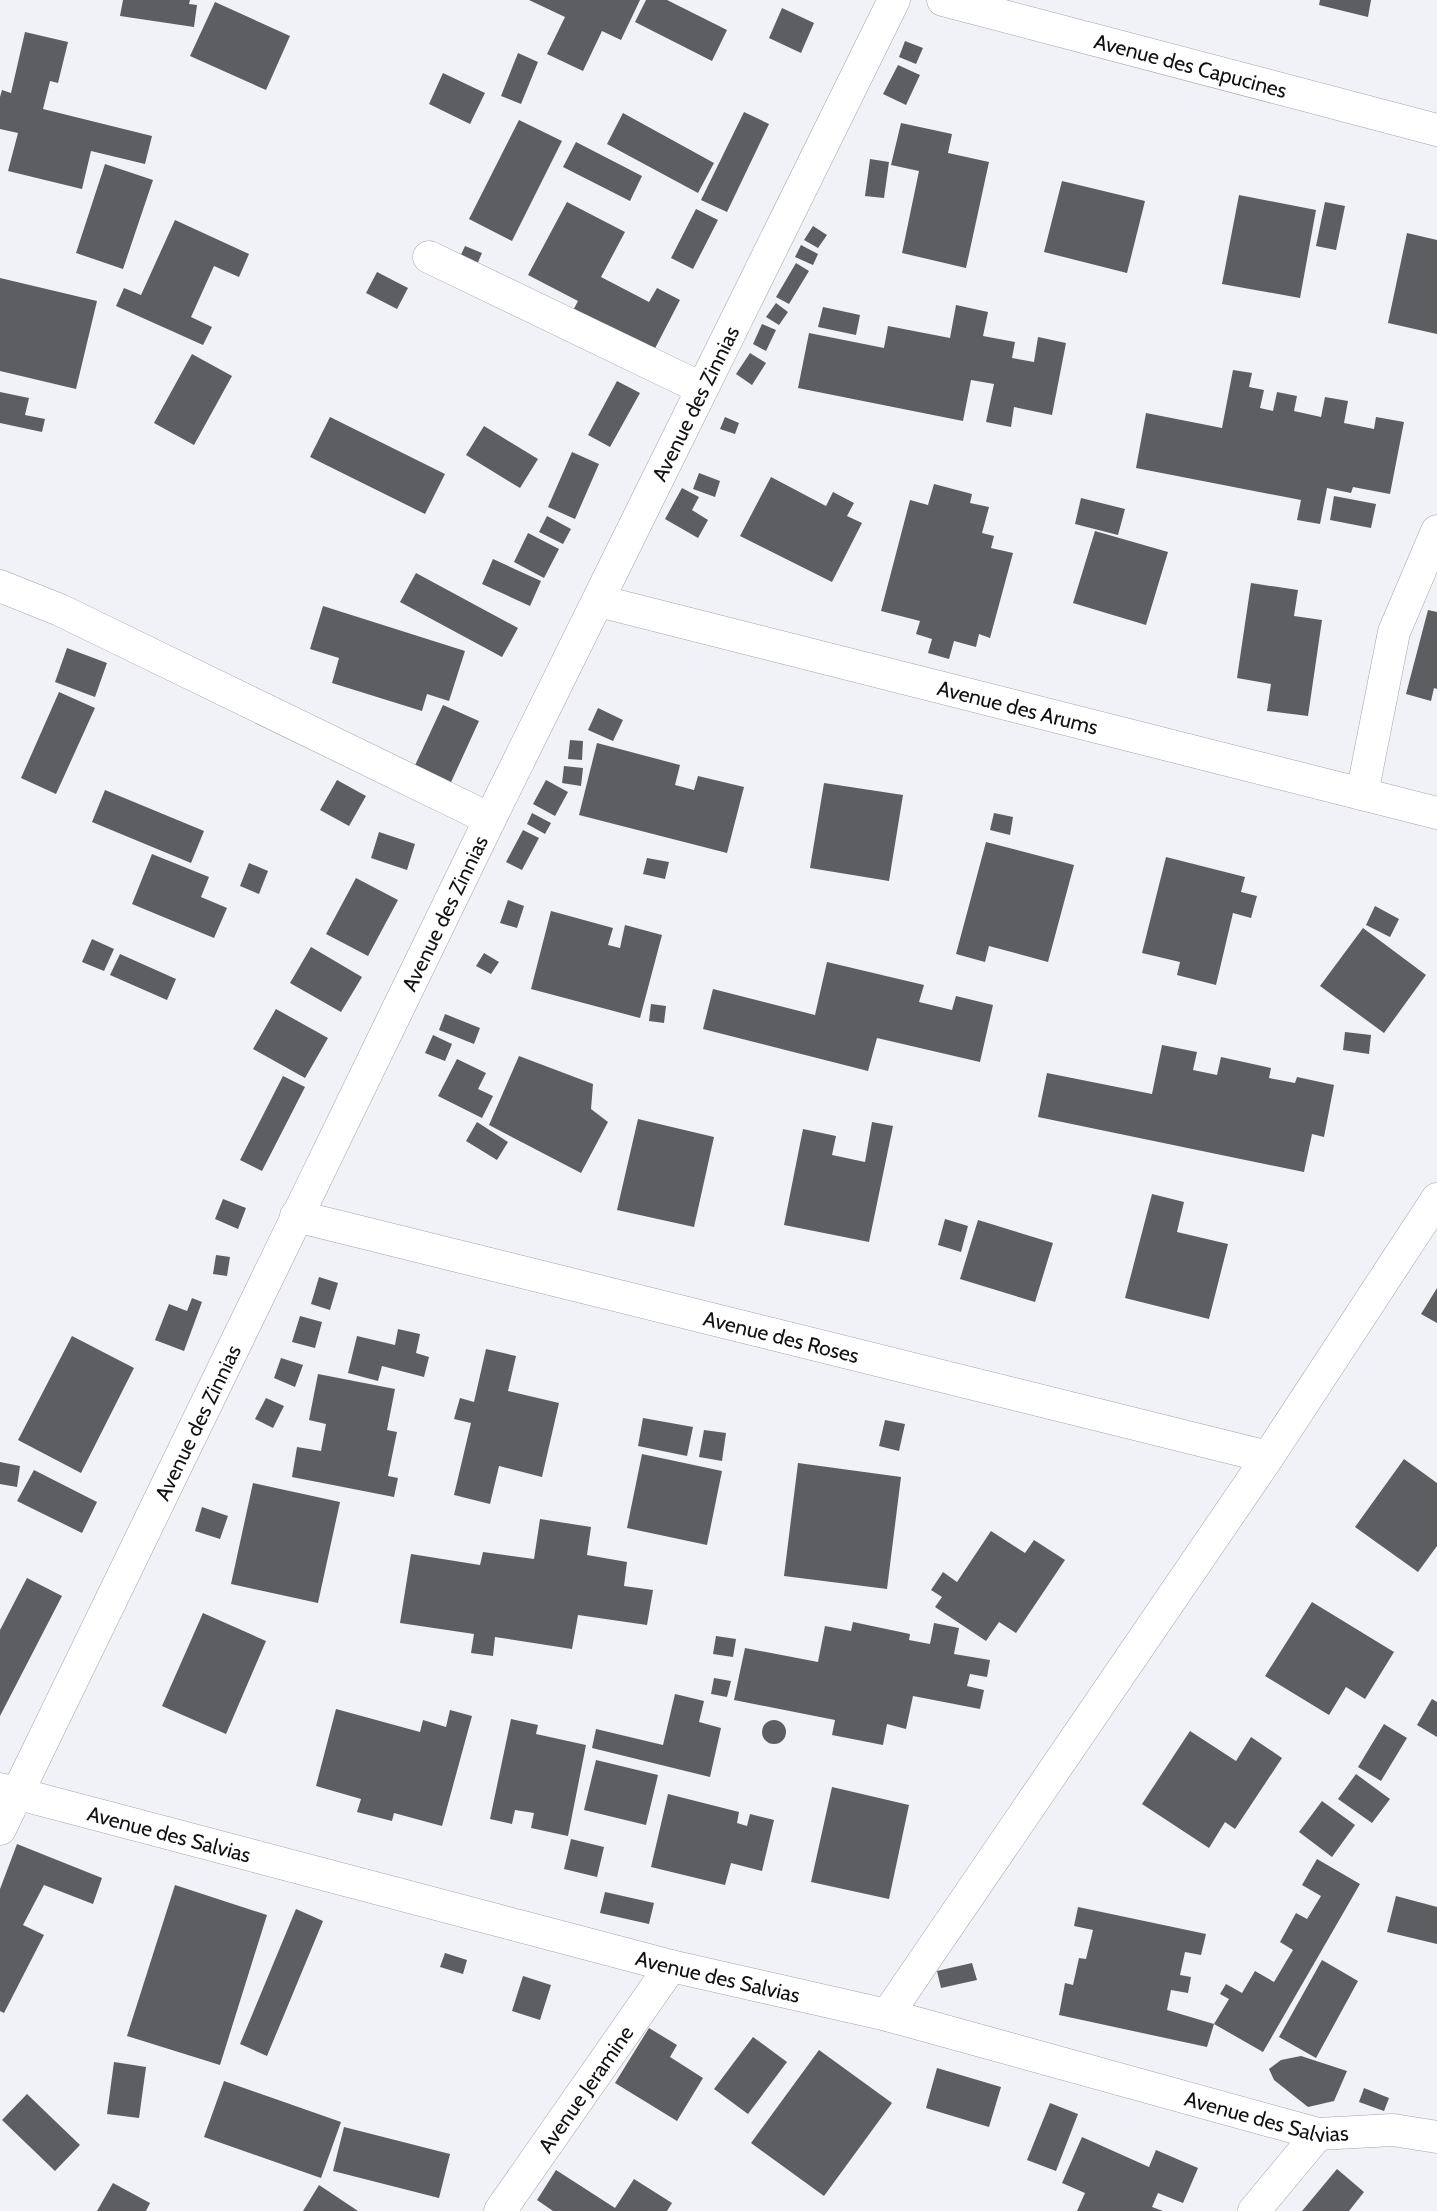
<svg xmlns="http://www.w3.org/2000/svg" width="1437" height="2211" font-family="Cabin,sans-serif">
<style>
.building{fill:#5c5e62}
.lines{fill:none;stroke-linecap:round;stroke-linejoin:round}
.minor-casing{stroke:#a3a5aa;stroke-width:33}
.minor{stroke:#fff;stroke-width:32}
.labels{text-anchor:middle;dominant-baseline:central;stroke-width:7;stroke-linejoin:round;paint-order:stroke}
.street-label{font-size:21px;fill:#111214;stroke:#fff}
</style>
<rect width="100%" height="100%" fill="#f0f2f8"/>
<path class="building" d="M123,0H190L189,4L197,5L194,27L120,16Z
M529,0H640L621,40L602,31L583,71L547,54L565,17Z
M646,0H667L727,30L712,61L635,22Z
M1320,0H1371L1368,17L1319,5Z
M215,2L290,36L266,90L190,56Z
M782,8L814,23L801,53L769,38Z
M25,32L68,42L58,83L50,81L43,109L152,136L145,164L91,151L82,189L8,171L18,133L0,129V97L2,90L11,93Z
M905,41L923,48L916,64L899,57Z
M518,53L538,62L521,104L501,96Z
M898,65L920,75L906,105L883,94Z
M443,73L485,93L470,124L429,104Z
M744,112L769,124L727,212L701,200Z
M623,113L714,163L698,193L607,144Z
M519,120L562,141L512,241L469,219Z
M901,123L952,134L948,153L989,162L966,268L902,253L919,171L891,165Z
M576,142L642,176L630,201L563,167Z
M870,159L889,162L884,198L865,196Z
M105,164L153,180L123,269L76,253Z
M1062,181L1145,201L1127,273L1044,252Z
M1239,195L1316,210L1300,298L1222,284Z
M567,202L625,232L601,277L649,302L657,288L680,300L649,360L569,318L578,301L528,275Z
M1325,202L1345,206L1336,250L1316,246Z
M696,209L718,220L693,269L671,258Z
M175,220L249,254L239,277L214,266L191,317L212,327L203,345L116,306L124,288L141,295Z
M813,226L827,235L818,248L804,240Z
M1407,233L1437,240V334L1388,323Z
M801,245L818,254L813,265L795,257Z
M465,246L482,253L475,269L458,261Z
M796,263L809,271L789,304L776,297Z
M377,272L408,288L397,309L366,293Z
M0,278L97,301L76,389L0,371Z
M776,303L788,312L779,325L766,317Z
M956,305L988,312L983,336L1015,342L1012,358L1034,362L1038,337L1066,343L1052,415L1014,407L1011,427L986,422L994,384L971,380L963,421L798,388L809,333L884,348L888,326L950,338Z
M823,307L860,315L856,335L818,327Z
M762,324L776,330L766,351L753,344Z
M750,353L766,363L752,385L736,374Z
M192,354L232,376L194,445L154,423Z
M1233,370L1252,373L1249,387L1264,390L1260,408L1273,411L1277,392L1297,396L1294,411L1321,417L1325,397L1348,401L1344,423L1374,429L1376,417L1404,422L1390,494L1353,487L1351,493L1327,488L1320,524L1297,520L1301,500L1136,468L1146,413L1222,428Z
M617,381L640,393L610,447L588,435Z
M0,392L29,398L25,415L45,419L42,432L0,423Z
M330,417L445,474L425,514L310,457Z
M725,417L739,423L735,434L720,429Z
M484,426L538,459L520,488L466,455Z
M572,452L599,464L575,519L548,507Z
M699,473L720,481L715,497L693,489Z
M771,477L826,506L833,492L854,503L847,516L862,523L832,582L740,536Z
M934,484L972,494L970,503L989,507L982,533L994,536L991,548L1013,553L990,638L979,634L976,647L954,641L949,659L928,653L932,639L916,634L920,621L881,611L910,500L928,505Z
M682,488L699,497L692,510L708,520L698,538L665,519Z
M1334,496L1376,504L1371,528L1330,520Z
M1081,498L1125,509L1118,535L1075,524Z
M547,516L571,529L563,544L539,532Z
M1095,531L1168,552L1146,625L1073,603Z
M528,533L559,549L544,578L514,562Z
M493,559L541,581L530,606L482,584Z
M416,573L518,628L502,657L400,602Z
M1251,583L1298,590L1294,616L1322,620L1308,716L1267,711L1271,684L1237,678Z
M323,606L465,651L449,701L427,694L422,711L332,683L339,658L310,649Z
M1428,610L1437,612V689L1434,688L1431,701L1406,694Z
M67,648L107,663L95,697L55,682Z
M59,692L95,708L56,794L21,778Z
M443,705L479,721L447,791L411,774Z
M598,708L623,720L613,741L588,730Z
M570,740L583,741L582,760L568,759Z
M597,743L680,765L675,785L694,790L698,776L744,787L727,853L579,815Z
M564,766L583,768L581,786L562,783Z
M337,780L366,796L349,826L320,810Z
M546,780L568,792L555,816L533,804Z
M824,783L903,795L889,881L810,868Z
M105,790L204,831L191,863L92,822Z
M532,813L551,823L545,834L527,824Z
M994,813L1013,817L1010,835L990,830Z
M523,830L539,838L522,870L506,862Z
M379,832L415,844L407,870L371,858Z
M986,842L1074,865L1048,962L989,946L985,962L956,954Z
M152,854L209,877L201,897L227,908L214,938L132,904Z
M1166,857L1245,877L1241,892L1257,896L1251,918L1233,913L1216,985L1177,975L1180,962L1142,953Z
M647,858L669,862L665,879L643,874Z
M249,863L268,871L259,894L240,886Z
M356,878L398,900L368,956L326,934Z
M508,900L524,906L517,928L500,923Z
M1375,906L1399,919L1390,937L1366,925Z
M551,911L613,928L608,945L620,948L625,925L662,935L640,1018L531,989Z
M1363,928L1426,975L1384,1033L1320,986Z
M92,939L114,949L104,971L82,962Z
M311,947L362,977L341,1012L290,983Z
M484,953L499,962L491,974L476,966Z
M120,954L176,979L167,1000L110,975Z
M827,962L924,985L919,1002L952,1010L956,996L993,1005L980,1062L877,1038L868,1071L703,1029L713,989L815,1015Z
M651,1004L666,1006L664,1023L649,1021Z
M276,1009L328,1038L305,1078L253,1049Z
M445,1014L480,1028L474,1044L439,1030Z
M1345,1032L1371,1035L1369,1054L1343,1050Z
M433,1035L452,1044L445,1061L425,1053Z
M1162,1045L1197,1052L1193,1070L1217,1075L1221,1057L1271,1068L1269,1078L1295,1083L1297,1077L1334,1085L1324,1137L1312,1134L1304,1172L1038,1117L1047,1073L1152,1094Z
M519,1056L593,1084L591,1109L608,1122L581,1173L489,1125Z
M457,1059L486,1073L478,1089L493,1096L482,1118L438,1096Z
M283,1076L305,1087L262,1171L240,1160Z
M638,1119L714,1137L694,1227L617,1210Z
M477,1122L508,1142L497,1160L466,1141Z
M872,1122L893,1126L869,1242L784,1225L803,1129L836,1136L832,1155L865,1162Z
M1152,1194L1184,1202L1177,1232L1228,1244L1209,1319L1125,1298Z
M223,1199L246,1208L238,1229L215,1219Z
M945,1219L968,1226L961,1252L938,1245Z
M978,1220L1053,1243L1035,1302L960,1279Z
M216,1255L230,1257L227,1276L213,1274Z
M319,1277L338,1283L330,1310L311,1304Z
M1437,1288V1323L1421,1314Z
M192,1298L202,1302L184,1351L155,1340L169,1304L187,1311Z
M300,1316L322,1322L315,1348L292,1342Z
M398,1329L420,1334L416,1353L429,1357L424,1377L382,1366L378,1381L348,1373L357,1336L395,1345Z
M72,1336L134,1368L81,1473L18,1440Z
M486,1349L516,1356L508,1391L559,1403L542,1477L499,1466L490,1504L454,1495L471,1423L454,1419L460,1398L474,1402Z
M281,1358L303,1365L295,1387L274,1378Z
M318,1374L395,1389L387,1430L397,1432L388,1476L398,1478L394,1497L292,1477L297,1447L321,1451L326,1424L309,1420Z
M266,1398L284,1406L273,1428L255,1419Z
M643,1418L693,1427L687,1456L638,1446Z
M885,1420L905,1424L899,1451L879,1446Z
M704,1430L726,1433L722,1461L699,1457Z
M642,1454L722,1471L707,1545L627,1528Z
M1404,1459L1437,1483V1546L1418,1572L1355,1527Z
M0,1462L20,1466L17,1487L0,1484Z
M798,1463L901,1477L887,1589L784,1576Z
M34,1470L97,1502L82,1533L17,1501Z
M253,1483L340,1502L318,1603L231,1584Z
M202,1507L228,1516L220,1539L195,1531Z
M540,1519L591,1527L587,1555L627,1562L624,1586L653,1590L647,1625L578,1615L572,1649L495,1637L493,1656L471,1653L474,1634L400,1623L411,1554L480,1565L483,1552L534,1559Z
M991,1531L1025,1553L1034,1540L1065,1560L1016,1633L999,1622L986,1641L935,1607L942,1597L931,1590L943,1572L957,1582Z
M27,1578L62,1596L0,1716V1630Z
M1312,1602L1394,1652L1365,1699L1346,1687L1329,1715L1265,1676Z
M203,1613L266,1641L226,1734L162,1706Z
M853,1622L910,1634L909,1640L930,1644L934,1623L959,1628L954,1654L990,1660L987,1677L970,1674L967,1686L984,1690L980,1709L913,1696L906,1729L887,1724L883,1745L832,1735L835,1720L734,1700L745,1648L818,1662L825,1626L851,1631Z
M716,1636L736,1639L733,1657L713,1654Z
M714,1678L731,1681L727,1697L711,1694Z
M675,1694L704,1701L699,1722L721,1728L710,1777L592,1748L596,1729L663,1745Z
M1432,1699L1437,1702V1737L1417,1725Z
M336,1709L420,1732L423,1720L446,1727L450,1710L472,1716L442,1826L394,1813L392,1821L357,1812L361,1799L316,1786Z
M511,1719L538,1725L536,1734L586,1745L568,1836L531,1828L534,1813L515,1810L512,1824L490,1819Z
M762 1732a12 12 0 1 1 24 0a12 12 0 1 1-24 0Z
M1384,1724L1407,1738L1381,1781L1358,1767Z
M1190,1731L1236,1761L1251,1737L1282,1758L1235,1829L1225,1822L1209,1848L1142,1804Z
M596,1760L658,1775L646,1825L584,1810Z
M1356,1774L1390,1799L1372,1823L1338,1799Z
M832,1787L909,1805L889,1899L811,1882Z
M668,1794L739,1812L737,1823L747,1826L750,1814L774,1820L762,1871L731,1863L725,1885L651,1867Z
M1322,1801L1355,1825L1332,1857L1299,1832Z
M571,1839L604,1847L597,1877L564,1869Z
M17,1844L102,1878L93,1904L44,1885L23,1925L44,1935L4,2013L0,2011V1889Z
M1317,1859L1360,1884L1263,2052L1214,2024L1207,2047L1059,2015L1065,1983L1073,1985L1079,1958L1086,1959L1093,1930L1074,1926L1078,1907L1206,1934L1201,1955L1185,1952L1180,1975L1191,1977L1188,1993L1171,1990L1167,2010L1214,2024L1229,1999L1220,1994L1226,1984L1242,1993L1255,1971L1274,1982L1293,1950L1280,1942L1296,1913L1307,1919L1321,1896L1302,1885Z
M175,1885L267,1915L220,2065L127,2036Z
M605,1892L654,1903L649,1924L600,1913Z
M1396,1896L1437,1907V1944L1387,1932Z
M296,1909L323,1921L267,2056L240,2044Z
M445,1953L467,1960L463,1974L440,1967Z
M1322,1960L1358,1981L1316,2058L1279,2037Z
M972,1963L977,1980L941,1988L937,1971Z
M523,1976L551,1985L540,2020L512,2011Z
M649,2028L677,2045L670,2057L703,2078L677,2121L615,2083Z
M753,2037L787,2062L748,2114L714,2089Z
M819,2050L892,2103L824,2196L751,2143Z
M1301,2056L1347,2071L1334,2101L1308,2107L1274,2080L1269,2069L1281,2060Z
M114,2062L146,2067L139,2118L107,2114Z
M937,2068L1001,2087L989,2127L926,2108Z
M224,2081L341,2122L321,2178L204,2137Z
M1364,2088L1389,2098L1384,2111L1359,2102Z
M27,2094L80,2145L55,2171L2,2120Z
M1050,2103L1078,2114L1056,2171L1027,2160Z
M344,2127L450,2154L439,2198L333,2171Z
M1082,2137L1149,2167L1156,2150L1198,2168L1183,2203L1158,2193L1152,2207L1163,2211H1077L1085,2193L1062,2183Z
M1337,2169L1364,2192L1349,2211H1302Z
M556,2170L615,2208L634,2179L672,2203L667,2211H553L537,2200Z
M113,2183L150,2203L146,2211H97Z
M319,2185L358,2211H303Z"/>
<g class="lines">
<g class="minor-casing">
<g id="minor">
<path id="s1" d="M943,0L1437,130"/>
<path d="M429,257L701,388"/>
<path d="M0,586L60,610L490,819"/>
<path id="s2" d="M599,601L1437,813"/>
<path d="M1362,794L1394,632L1437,531"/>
<path id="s3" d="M296,1216L1268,1457"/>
<path id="s4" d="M0,1789L671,1966L887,2015L1318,2134L1393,2130L1437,2137"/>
<path id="s5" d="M0,1829L490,819L894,0"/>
<path d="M887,2015L1268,1457L1437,1199"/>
<path id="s6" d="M500,2211L671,1966"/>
<path d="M1254,2211L1318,2134"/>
</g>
</g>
<use href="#minor" class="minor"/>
</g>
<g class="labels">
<g class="street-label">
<text stroke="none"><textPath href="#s1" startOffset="256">Avenue des Capucines</textPath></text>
<text stroke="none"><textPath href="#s5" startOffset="1586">Avenue des Zinnias</textPath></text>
<text stroke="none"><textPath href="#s2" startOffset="432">Avenue des Arums</textPath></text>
<text stroke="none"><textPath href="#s5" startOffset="1018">Avenue des Zinnias</textPath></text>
<text stroke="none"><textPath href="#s3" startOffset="500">Avenue des Roses</textPath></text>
<text stroke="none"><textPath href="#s5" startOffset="452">Avenue des Zinnias</textPath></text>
<text stroke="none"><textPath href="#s4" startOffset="175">Avenue des Salvias</textPath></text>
<text stroke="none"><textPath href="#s4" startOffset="742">Avenue des Salvias</textPath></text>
<text stroke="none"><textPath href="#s6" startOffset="149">Avenue Jeramine</textPath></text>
<text stroke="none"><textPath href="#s4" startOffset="1309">Avenue des Salvias</textPath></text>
</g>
</g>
</svg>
